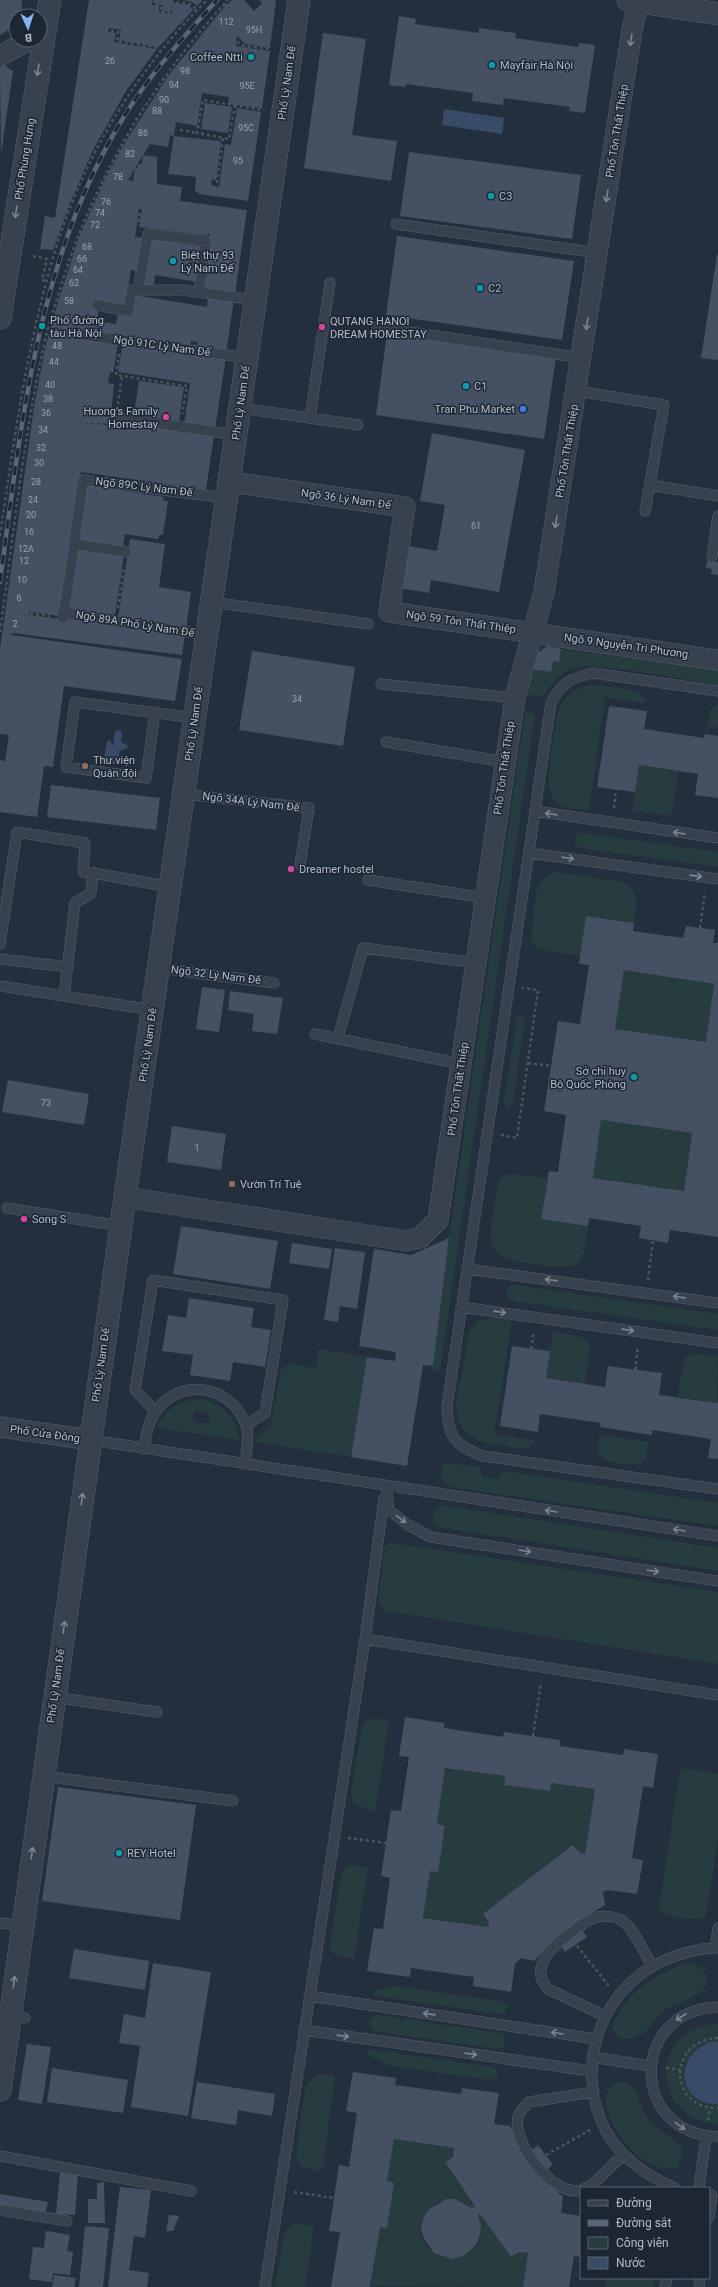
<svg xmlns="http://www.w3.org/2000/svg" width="718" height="2287" font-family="Roboto,sans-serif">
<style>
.green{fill:#263c3f;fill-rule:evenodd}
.water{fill:#394c67}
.building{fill:#455162;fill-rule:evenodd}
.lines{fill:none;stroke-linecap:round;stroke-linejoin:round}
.service-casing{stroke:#565f6c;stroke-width:11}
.minor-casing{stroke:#565f6c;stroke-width:21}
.tertiary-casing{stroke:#565f6c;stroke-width:23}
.path{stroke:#44595c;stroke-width:2.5;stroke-dasharray:3 3;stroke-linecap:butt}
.service{stroke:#38414e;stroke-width:10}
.minor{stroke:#38414e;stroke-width:20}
.tertiary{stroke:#38414e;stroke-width:22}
.rail-casing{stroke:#5a6575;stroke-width:4.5}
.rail{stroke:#1d2633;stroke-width:3;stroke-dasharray:9;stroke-linecap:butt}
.oneway{stroke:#7c8592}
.culture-dot{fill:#0f9aa8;stroke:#1d2633;stroke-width:1.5}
.hotel-dot{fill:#d1479c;stroke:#1d2633;stroke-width:1.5}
.shop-dot{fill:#3f7fe0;stroke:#1d2633;stroke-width:1.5}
.education-dot{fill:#8d6e63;stroke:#1d2633;stroke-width:1.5}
.labels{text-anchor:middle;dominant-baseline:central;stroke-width:3;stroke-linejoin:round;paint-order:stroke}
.number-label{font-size:9px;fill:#98a1af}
.poi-label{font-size:11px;fill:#b4bcc9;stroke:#1d2633;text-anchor:start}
.street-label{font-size:11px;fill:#b4bcc9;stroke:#1d2633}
</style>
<rect width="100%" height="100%" fill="#242f3e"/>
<path class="green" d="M561,649L718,670V685C691,681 593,661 573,668C558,674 552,685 542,696L527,695L531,669L551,672L553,661L559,662Z
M589,685C602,686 645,687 646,703L605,697L589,811C578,809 563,809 554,800C541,786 556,731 558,712C564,696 573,690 589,685Z
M718,704V728L707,726L711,709Z
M525,712L535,714L440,1370L432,1372L449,1238Z
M639,765L678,771L673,807L672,812L667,815L632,811Z
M583,833L718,852V867L581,848L576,846L574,841L578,834Z
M555,872L622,882C641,889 636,906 634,923L586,916L581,956L546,951L534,946C529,938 535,896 538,886C541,878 547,875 555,872Z
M624,970L714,984L706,1042L615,1029Z
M521,1014L525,1019L513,1104L508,1108L504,1103L517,1017Z
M601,1120L692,1133L684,1191L593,1178Z
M510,1174L547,1178L541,1219L588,1226C586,1238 587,1254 578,1264C570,1271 513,1263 503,1257C497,1254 494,1248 492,1243C488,1229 496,1199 498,1185L501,1178Z
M515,1285L718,1314V1330L513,1301L508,1298L506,1293L510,1286Z
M494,1317L512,1320L494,1434L534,1440L533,1444L527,1447C519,1449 510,1447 502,1445C476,1442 458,1436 456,1406L469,1332L478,1321Z
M553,1332L582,1337L590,1343L585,1384L546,1378Z
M319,1349L367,1357L351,1457L256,1442L258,1436L271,1427L281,1369L289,1364L316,1368Z
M695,1353L718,1357L717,1403L677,1397L685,1358Z
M203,1399C225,1406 235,1417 240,1440L156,1428C168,1407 180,1400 203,1399ZM198,1410L207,1413L210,1419L207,1423H197L192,1419L194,1412Z
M599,1435L649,1442L645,1460C635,1468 604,1464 598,1453Z
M446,1463L480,1467L482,1477L499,1479L501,1473L505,1471L718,1503V1526L450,1487L441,1480L442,1465Z
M440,1505L718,1548V1571L437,1527L432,1520L434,1511Z
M391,1543L718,1592V1664L386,1611L380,1604L379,1596L384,1549L386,1544Z
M373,1718L389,1720L375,1812L353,1803L351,1795L362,1726L364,1722Z
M445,1768L505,1776L504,1785L549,1791L551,1783L595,1789L585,1854L580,1853L573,1845L484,1914L489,1922L488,1927L423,1918L430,1871L438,1873L445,1826L437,1824Z
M684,1768L718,1774V1838L706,1916C698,1923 664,1918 659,1908L680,1771Z
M351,1865L368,1867L354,1959L337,1956L330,1951V1946L341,1875L345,1867Z
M685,1963L701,1967C704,1972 708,1978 706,1984C703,1998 674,2003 663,2011C654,2019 649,2032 637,2037C630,2040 623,2040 617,2037L612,2027C624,1994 654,1975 685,1963Z
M396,1986L500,2001L508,2005L504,2014H499L374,1996L375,1991Z
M378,2015L499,2033L504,2036L505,2044L502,2048L497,2049L374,2031L369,2023L373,2016Z
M718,2024V2124C648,2120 650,2024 718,2024Z
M367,2049L493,2067L497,2069L498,2077L490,2080L386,2065L367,2054Z
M318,2074L335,2075L323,2168L319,2172L302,2167L296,2156L305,2089L308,2082Z
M624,2081C640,2089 640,2110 652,2123C661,2133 674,2137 682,2147L683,2153L678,2167C638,2182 575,2089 624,2081Z
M394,2139L454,2148L453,2157L445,2162L475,2206L472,2208C458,2197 437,2195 427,2213C396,2262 497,2279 478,2215L480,2214L511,2257L519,2252L528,2253L523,2287L371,2286L380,2227L387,2228L394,2183L387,2181Z
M294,2223L314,2226L305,2287H275L284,2236L287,2229Z
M606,2278H654L653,2287H605Z"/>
<path class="water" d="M444,109L504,118L502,134L442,125Z
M118,730L122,732L121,742L127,745L128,748L120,751L116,764H108L104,758L107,742L110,740L113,746L115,732Z
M710,2042H718V2104C678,2104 672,2057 710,2042Z"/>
<path class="building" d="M0,0H22L21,16H16V25L0,35Z
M89,0H153L152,5L159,6V12L172,14L173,3L189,5L193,10L159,47L119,40L121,30L109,28L108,32L116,33L114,42L157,49L126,91L93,150L69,205L53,250L40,249L45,216L55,218Z
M156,0H173L171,12L162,11L163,5L155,4Z
M183,0H203L197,6L192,2Z
M232,0H244L254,11L262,3L259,0H276L270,48L245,44L237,36L236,46L270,51L262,108L228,104L229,97L202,93L197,126L176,122L174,136L170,135L168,147L150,144L135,168H137L138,164H142L143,155L157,157V184L182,187L180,201L247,210L235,294L202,289L210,234L206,235L139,227L142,209H139L135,237L144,238L142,261L139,272L131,270L125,306L95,302L94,308H99L97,321L116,324L118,312L132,314L134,295L207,307L208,295L234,299L226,353L197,349L198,342L191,341L190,348L72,331L71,336L118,344L113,373L110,372L108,383L114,384L110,424L57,421L120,426L121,422L214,435L206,490L81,472L60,616L29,612V615L67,620V617L185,634L182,655L12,633L11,635L182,659L175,701L64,686L53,767L44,766L37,817L0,812V760L5,761L9,735L0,734V649L34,407L45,348L58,302L79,237L105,179L124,144L168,76L220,12L226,5L244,21L227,5ZM135,168L133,181L128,180L131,175Z
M399,16L416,19L415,24L479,33V28L516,33L515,38L578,47L579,43L595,45L585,113L569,111L570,107L504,98L503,105L472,101L473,93L406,84L405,87L389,85Z
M323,33L366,39L352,135L397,141L391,181L304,168Z
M4,65L13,71L1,154L0,67Z
M205,103L232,107L228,133L201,129Z
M237,108L261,112L248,201L200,194L195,191L196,177L168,174L174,136L221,141L216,180L212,179L211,185L219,187L225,144L231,145Z
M409,152L581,175L572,239L400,216Z
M397,236L574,261L562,340L386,315Z
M148,238L203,247L198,282L155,275L154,286L141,284Z
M717,255H718V360L701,358Z
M387,333L556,357L544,439L376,415Z
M123,342L226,357L215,429L184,425L190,383L118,372Z
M139,381L184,387L179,421L134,414Z
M432,433L525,450L499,592L431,580L429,593L400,588L408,546L437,551L445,505L420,501Z
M86,485L164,497L163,501H168L163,535H159L158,539L125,534L123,548L78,542Z
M130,539L165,544L159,587L191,592L186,629L118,619Z
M77,547L124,554L115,615L68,608Z
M707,561L718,562V575L711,574L712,569L706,568Z
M547,646L561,649L559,662L553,661L551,672L531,669L533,657Z
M252,651L355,667L343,746L239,730Z
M609,706L647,711L644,729L704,738L705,734L718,736V798L695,795L698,774L639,765L635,792L597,787Z
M51,785L160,798L156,830L47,817Z
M586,916L634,923L633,931L683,938L686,926L715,930L713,943H718V1237L670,1230L668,1243L639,1238L641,1226L589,1218L588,1226L541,1219L549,1171L558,1172L566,1115L544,1111L558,1021L580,1024L589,965L579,964ZM624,970L714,984L706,1042L615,1029ZM601,1120L692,1133L684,1191L593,1178Z
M202,987L225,990L219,1032L196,1029Z
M230,991L283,998L277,1034L252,1031L254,1014L228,1010Z
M8,1080L89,1094L84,1125L2,1112Z
M172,1126L226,1134L221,1170L167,1162Z
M181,1226L278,1241L270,1289L173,1274Z
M449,1238L433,1366L423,1365L407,1466L351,1457L367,1357L395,1361L396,1352L359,1346L374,1249L411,1255Z
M292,1243L332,1249L329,1269L289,1263Z
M335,1248L365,1252L357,1309L340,1306L338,1322L324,1320Z
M189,1298L254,1308L251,1327L271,1330L265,1367L233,1362L230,1381L190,1375L193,1355L162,1351L168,1315L186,1318Z
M512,1346L550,1351L546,1378L605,1387L608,1366L662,1373L659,1395L717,1403L718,1400V1459L708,1458L711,1439L652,1430V1435L600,1427L601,1423L540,1414L538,1432L500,1426Z
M405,1717L444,1723V1728L503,1737L504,1732L560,1740V1746L623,1755L624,1749L658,1754L653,1788L643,1786L632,1858L643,1860L637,1894L608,1890L603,1892L605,1905L577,1922L587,1937L565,1952L555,1938L534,1961L521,1958L515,1964L511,1992L473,1986L474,1977L411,1968L410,1977L367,1971L374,1928L383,1929L390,1878L381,1876L391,1810L401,1811L409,1757L399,1756ZM445,1768L505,1776L504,1785L550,1791L551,1783L595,1789L585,1854L580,1853L573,1845L483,1914L489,1922L488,1927L423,1918L430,1871L438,1873L445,1826L437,1824Z
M58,1787L196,1805L180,1920L42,1901Z
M74,1949L149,1961L145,1990L69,1978Z
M153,1963L211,1972L188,2116L131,2107L140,2046L119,2043L124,2014L145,2018Z
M27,2044L51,2047L42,2104L18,2100Z
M52,2068L128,2080L123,2113L47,2102Z
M353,2072L396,2078L395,2085L461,2094L462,2088L499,2093L494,2124L510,2126L525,2155L538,2145L553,2165L540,2175L563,2197L561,2213L581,2216V2257L574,2256L569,2287H523L528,2253L519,2252L511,2257L480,2214L478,2215L481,2225L480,2234L477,2243L471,2250L463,2256L452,2259L434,2253L423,2237L421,2227L424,2217L429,2209L446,2199H455L472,2208L475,2206L445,2162L453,2157L454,2148L394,2139L387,2181L394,2183L387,2228L380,2227L370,2287H331L340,2232L329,2231L339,2165L349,2167L357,2113L346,2111Z
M197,2082L275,2094L272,2116L238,2110L236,2125L191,2118Z
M60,2172L78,2174L75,2215L56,2214Z
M104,2182L105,2223H88V2199H97V2183Z
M120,2187L151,2190L145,2238L134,2236L129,2270L149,2273L147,2287H108Z
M0,2194L48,2202L45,2215L0,2207Z
M169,2215L179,2216L173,2231H166Z
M85,2226L109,2228L103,2287H79Z
M46,2231L70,2235L67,2251L73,2252L70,2275L53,2273L52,2282L29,2279L33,2247L44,2248Z
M54,2275L76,2278L74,2287H52Z"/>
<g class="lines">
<g class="service-casing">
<path id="service" d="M396,224L598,253
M138,290L148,234L206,241L199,292
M97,305L128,311L132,290H182L256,300
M377,327L582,358
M76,334L248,358
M577,391L664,405L645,511
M240,408L358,425
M116,417L236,435
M310,418L330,283
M650,485L718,496
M74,544L126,552
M712,557L718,516
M70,573L83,480L227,498
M212,602L368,624
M63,613L207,635
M63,618L69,580
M381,684L515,698
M718,691L593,673C571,678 562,682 551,703L447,1406C448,1437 454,1445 483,1456L718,1489
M155,712L146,778L66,767L75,702L195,718
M386,742L505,762
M184,794L309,808L300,865
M535,811L718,838
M529,853L718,879
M93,873L171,887
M368,880L486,898
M0,944L17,832L85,843L83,872L93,873L91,893L75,903L64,996
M0,959L68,967
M159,968L274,983
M0,986L153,1010
M315,1034L461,1064
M338,1038L363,948L476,963
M7,1208L121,1226
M467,1269L718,1303
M461,1307L718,1343
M155,1411L135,1390L153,1280L283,1300L265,1413L246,1425
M91,1440L718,1536
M144,1449C146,1436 148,1422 156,1411C180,1377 232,1385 246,1425C250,1437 246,1451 245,1464
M386,1486L389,1510L408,1525L431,1537L718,1581
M365,1639L384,1498
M54,1697L157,1712
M43,1776L233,1801
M0,1923L22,1926
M715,1948L718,1928
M309,1996L596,2039
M718,2007C629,2010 629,2134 718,2137
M10,2016L25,2018
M605,2016L548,1989C529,1968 551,1948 568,1935C577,1928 586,1920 597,1917C603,1915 616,1917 621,1920C633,1926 645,1954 652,1966
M304,2030L591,2071
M592,2057L650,2066
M0,2156L191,2191
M585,2188L593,2184L624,2154
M675,2188C647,2176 621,2158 606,2131C573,2068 600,1988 665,1960C682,1953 700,1947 718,1948
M699,2188L706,2137
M581,2190C554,2199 508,2138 519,2114C521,2110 526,2105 529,2102L593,2092
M0,2210L67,2221
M709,2217L712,2195
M265,2287L365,1639L718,1695
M665,2287L667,2278
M699,2287L700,2278"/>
</g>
<g class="minor-casing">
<path id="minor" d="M0,56L29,40
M230,482L405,507L389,612L718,660
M125,1197L406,1241L420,1238L438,1220L515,698L544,592L632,30L639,0
M0,1427L91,1440"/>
</g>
<g class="tertiary-casing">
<path id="tertiary" d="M628,0L718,14
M0,318L50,0
M0,2090L125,1197L299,0"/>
</g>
<path class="path" d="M155,0L154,4L161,6V12L171,13L173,2L190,4L197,10
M225,4L243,21
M111,31L118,32L117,41L156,47L160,50
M237,42L244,46L271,49
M235,105L229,139L197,133L203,100L264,110
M180,130L197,133
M217,183L223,138
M139,222L140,211
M33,256L47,259L42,280L47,281
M119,354L116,375L187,386L182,414
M118,404L122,376
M58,420L104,424
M0,536C14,440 27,344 55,251C83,157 137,69 207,0
M118,608L124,566
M30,614L50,616
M0,632C13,538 23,442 43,349C47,329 54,309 60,289C93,180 151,83 228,0
M614,808L616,789
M700,928L705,892
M528,1063L551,1066
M501,1135L517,1138L538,990L522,988
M648,1280L653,1240
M531,1349L534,1331
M635,1370L638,1346
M533,1736L541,1682
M348,1838L386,1843
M577,1946L609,1986
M718,2038C667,2040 668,2109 718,2108
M666,2068L680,2070
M708,2120L710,2108
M546,2155L590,2130
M294,2192L334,2198"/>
<use href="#service" class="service"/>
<use href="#minor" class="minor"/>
<use href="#tertiary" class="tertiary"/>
<g class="rail-casing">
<path id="rail" d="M0,582C22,417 39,243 134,101C159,64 188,32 217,0"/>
</g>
<use href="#rail" class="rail"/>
</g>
<defs><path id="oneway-shaft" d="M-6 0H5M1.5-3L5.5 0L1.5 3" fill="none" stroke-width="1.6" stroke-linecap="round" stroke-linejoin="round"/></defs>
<g class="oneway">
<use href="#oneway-shaft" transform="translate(631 40) rotate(99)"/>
<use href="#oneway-shaft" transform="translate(38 70) rotate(99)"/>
<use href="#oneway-shaft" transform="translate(607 196) rotate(99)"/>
<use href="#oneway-shaft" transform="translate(16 212) rotate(99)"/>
<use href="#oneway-shaft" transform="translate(587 324) rotate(99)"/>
<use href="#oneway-shaft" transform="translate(556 522) rotate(99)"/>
<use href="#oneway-shaft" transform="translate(551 814) rotate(-172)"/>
<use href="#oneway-shaft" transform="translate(679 833) rotate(-172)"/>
<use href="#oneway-shaft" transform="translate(568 858) rotate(8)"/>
<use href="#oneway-shaft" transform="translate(696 876) rotate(8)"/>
<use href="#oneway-shaft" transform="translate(551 1280) rotate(-172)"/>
<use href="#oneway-shaft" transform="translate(679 1297) rotate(-172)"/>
<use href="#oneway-shaft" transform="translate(500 1312) rotate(8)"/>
<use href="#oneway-shaft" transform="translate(628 1330) rotate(8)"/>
<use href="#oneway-shaft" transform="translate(82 1499) rotate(-82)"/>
<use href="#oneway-shaft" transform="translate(551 1511) rotate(-171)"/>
<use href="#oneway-shaft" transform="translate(401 1519) rotate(38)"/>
<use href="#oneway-shaft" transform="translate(679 1530) rotate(-171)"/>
<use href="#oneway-shaft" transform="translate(525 1551) rotate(9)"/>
<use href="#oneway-shaft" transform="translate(653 1571) rotate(9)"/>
<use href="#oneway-shaft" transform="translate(64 1627) rotate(-82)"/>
<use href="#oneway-shaft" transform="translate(32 1853) rotate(-82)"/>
<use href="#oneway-shaft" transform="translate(14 1982) rotate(-82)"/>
<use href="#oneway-shaft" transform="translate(429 2014) rotate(-172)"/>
<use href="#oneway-shaft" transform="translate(681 2017) rotate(147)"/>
<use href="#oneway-shaft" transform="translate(557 2033) rotate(-171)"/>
<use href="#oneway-shaft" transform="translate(343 2036) rotate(8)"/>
<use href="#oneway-shaft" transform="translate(471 2054) rotate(8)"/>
<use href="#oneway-shaft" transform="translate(680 2126) rotate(36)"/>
</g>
<g class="culture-dot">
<circle cx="251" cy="57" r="4"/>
<circle cx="492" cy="65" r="4"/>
<circle cx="491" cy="196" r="4"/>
<circle cx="173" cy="261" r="4"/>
<circle cx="480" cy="288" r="4"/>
<circle cx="42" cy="326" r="4"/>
<circle cx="466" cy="386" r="4"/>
<circle cx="634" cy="1077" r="4"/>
<circle cx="119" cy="1853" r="4"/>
</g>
<g class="hotel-dot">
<circle cx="322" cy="327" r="4"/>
<circle cx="166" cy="417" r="4"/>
<circle cx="291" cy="869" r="4"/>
<circle cx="24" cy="1219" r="4"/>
</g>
<circle class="shop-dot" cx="523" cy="409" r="4"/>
<g class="education-dot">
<circle cx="85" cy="766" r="4"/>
<circle cx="232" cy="1184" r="4"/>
</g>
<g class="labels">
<g class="number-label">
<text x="226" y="22">112</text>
<text x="254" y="30">95H</text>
<text x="110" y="61">26</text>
<text x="185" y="71">98</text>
<text x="174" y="85">94</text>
<text x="247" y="86">95E</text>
<text x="164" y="100">90</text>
<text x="157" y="111">88</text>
<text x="246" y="128">95C</text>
<text x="143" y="133">86</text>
<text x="130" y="154">82</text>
<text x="238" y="161">95</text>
<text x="118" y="177">78</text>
<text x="106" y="202">76</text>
<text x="100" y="213">74</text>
<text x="95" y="225">72</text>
<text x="87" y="247">68</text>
<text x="82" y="259">66</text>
<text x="78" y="270">64</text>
<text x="74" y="283">62</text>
<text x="69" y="301">58</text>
<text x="57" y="346">48</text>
<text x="54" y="362">44</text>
<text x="50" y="385">40</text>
<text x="48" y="399">38</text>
<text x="46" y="413">36</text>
<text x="43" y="430">34</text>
<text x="41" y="448">32</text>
<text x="39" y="463">30</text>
<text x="36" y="482">28</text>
<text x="33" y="500">24</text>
<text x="31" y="515">20</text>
<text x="476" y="526">61</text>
<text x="29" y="532">16</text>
<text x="26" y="549">12A</text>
<text x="24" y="561">12</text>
<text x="22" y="580">10</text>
<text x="19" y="598">6</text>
<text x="15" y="624">2</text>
<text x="297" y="699">34</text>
<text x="46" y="1103">73</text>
<text x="197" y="1148">1</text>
</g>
<g class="poi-label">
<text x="243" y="57" text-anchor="end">Coffee Ntti</text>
<text x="500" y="65">Mayfair Hà Nội</text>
<text x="499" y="196">C3</text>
<text x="181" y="255">Biệt thự 93<tspan x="181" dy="13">Lý Nam Đế</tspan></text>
<text x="488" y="288">C2</text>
<text x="50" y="320">Phố đường<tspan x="50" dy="13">tàu Hà Nội</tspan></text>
<text x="330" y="321">QUTANG HANOI<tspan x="330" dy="13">DREAM HOMESTAY</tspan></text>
<text x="474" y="386">C1</text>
<text x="515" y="409" text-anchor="end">Tran Phu Market</text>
<text x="158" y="411" text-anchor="end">Huong’s Family<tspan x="158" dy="13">Homestay</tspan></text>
<text x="93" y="760">Thư viện<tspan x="93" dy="13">Quân đội</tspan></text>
<text x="299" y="869">Dreamer hostel</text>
<text x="626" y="1071" text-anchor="end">Sở chỉ huy<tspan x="626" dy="13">Bộ Quốc Phòng</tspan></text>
<text x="240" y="1184">Vườn Trí Tuệ</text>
<text x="32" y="1219">Song S</text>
<text x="127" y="1853">REY Hotel</text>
</g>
<g class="street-label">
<text transform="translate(287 83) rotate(-82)">Phố Lý Nam Đế</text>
<text transform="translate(617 131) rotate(-81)">Phố Tôn Thất Thiệp</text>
<text transform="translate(25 159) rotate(-81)">Phố Phùng Hưng</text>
<text transform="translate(162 346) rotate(8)">Ngõ 91C Lý Nam Đế</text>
<text transform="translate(241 403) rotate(-82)">Phố Lý Nam Đế</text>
<text transform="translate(567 451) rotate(-81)">Phố Tôn Thất Thiệp</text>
<text transform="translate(144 487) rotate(7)">Ngõ 89C Lý Nam Đế</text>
<text transform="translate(346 499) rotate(8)">Ngõ 36 Lý Nam Đế</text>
<text transform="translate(461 622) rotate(8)">Ngõ 59 Tôn Thất Thiệp</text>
<text transform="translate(135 624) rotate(9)">Ngõ 89A Phố Lý Nam Đế</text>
<text transform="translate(626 646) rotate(8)">Ngõ 9 Nguyễn Tri Phương</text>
<text transform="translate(194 724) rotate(-82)">Phố Lý Nam Đế</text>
<text transform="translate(504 768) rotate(-82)">Phố Tôn Thất Thiệp</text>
<text transform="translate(251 802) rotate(7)">Ngõ 34A Lý Nam Đế</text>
<text transform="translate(216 975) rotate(7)">Ngõ 32 Lý Nam Đế</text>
<text transform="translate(148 1045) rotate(-82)">Phố Lý Nam Đế</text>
<text transform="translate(458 1089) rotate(-82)">Phố Tôn Thất Thiệp</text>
<text transform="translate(101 1365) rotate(-82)">Phố Lý Nam Đế</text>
<text transform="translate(45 1434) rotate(8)">Phố Cửa Đông</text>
<text transform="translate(56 1686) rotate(-82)">Phố Lý Nam Đế</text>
</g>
</g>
<rect x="580" y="2187" width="130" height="92" fill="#1d2633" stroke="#59626f"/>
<rect x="588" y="2200" width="20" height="6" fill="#38414e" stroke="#59626f"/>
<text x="616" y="2207" font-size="12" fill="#b4bcc9">Đường</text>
<rect x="588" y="2220" width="20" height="6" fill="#5a6575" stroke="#59626f"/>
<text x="616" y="2227" font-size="12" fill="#b4bcc9">Đường sắt</text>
<rect x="588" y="2237" width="20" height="12" fill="#263c3f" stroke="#59626f"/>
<text x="616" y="2247" font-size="12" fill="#b4bcc9">Công viên</text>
<rect x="588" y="2257" width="20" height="12" fill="#394c67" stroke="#59626f"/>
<text x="616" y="2267" font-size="12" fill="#b4bcc9">Nước</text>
<g transform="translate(28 28) rotate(177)"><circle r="19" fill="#1d2633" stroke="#59626f"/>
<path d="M0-3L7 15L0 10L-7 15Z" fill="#8ab4f8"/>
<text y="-6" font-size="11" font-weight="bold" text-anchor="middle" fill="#b4bcc9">B</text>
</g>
</svg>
